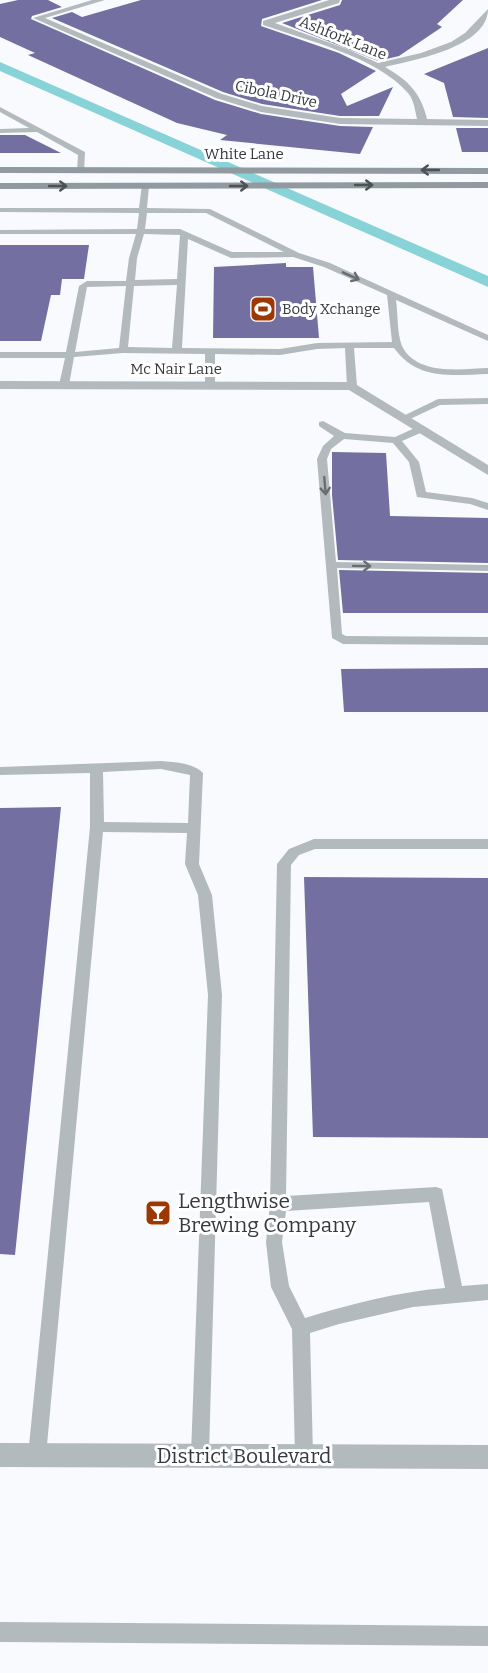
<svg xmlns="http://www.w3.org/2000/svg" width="488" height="1673" font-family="Bitter,serif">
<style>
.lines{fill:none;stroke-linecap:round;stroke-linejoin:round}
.canal{fill:#87d3d7;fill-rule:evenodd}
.building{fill:#736fa1}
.service{fill:#b3babd;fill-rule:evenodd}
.minor{fill:#b3babd;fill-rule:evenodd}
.secondary{fill:#909aa0;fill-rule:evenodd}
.oneway{stroke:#4c5257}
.oneway2{stroke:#686d71}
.labels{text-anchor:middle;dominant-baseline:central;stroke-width:6;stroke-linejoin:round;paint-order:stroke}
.far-street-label{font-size:15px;fill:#363a3f;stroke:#fff}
.far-poi-label{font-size:15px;fill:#363a3f;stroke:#fff;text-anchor:start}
.near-poi-label{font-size:21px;fill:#363a3f;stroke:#fff;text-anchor:start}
.near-street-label{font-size:21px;fill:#363a3f;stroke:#fff}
</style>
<rect width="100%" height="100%" fill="#f9fafd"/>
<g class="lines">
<path class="canal" d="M0,62L488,276V287L0,71Z"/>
</g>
<path class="building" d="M18,0H48L62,7L32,16L31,19L215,100L261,114L340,126L373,127L360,154L220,140L227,135L177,123L28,55L35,53L0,37V4Z
M141,0H322L262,19L261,26L339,53L376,71L341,94L347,106L393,87L379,116H340L262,104L223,92L52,18L72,12L82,17Z
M342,0H463L437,24L442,27L399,56L378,61L282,23L340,5Z
M488,48V118L453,117L444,83L424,74Z
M456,128H488V152H462Z
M0,135H25L61,153H0Z
M0,245H89L84,279H62L60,295H51L41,341H0Z
M286,263V267H313L319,338H213L214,267Z
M332,452L386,453L390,516L488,518V563L338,560L332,495Z
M339,570L488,573V613H343Z
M488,668V712H344L341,669Z
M61,807L15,1255L0,1254V808Z
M304,877L488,878V1138L313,1137Z"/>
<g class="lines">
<path class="service" d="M0,107L85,152L84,172L77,170L78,155L37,132L0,133V129L29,128L0,112Z
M142,184L149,186L147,208L210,209L299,253L330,263L488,335V341L396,300C398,313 397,334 402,346C417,376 461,369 488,368V374C452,375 418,381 394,348H354L357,386L352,389L347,386L345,348L317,349L280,355L215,354V385L210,388L205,385V354L123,353L74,357L69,385L64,388L59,385L65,358H0V352H66L79,286L87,281H126L129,258L136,234H0V230L137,229L139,213L0,212V208H139ZM147,213H206L284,252H232L180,229H145ZM144,234L180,235L177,279L135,280L137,258ZM188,239L231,258L293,257L324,267L387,295L392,342L317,343L280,349L182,348ZM177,285L172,348L128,347L134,286ZM126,286L119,348L75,352L87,287Z
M488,398V404L440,405L408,420L404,421L399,418L438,399Z
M323,421L345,433L395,437L417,427H425V431L402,441L419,462L426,492L472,498L488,503V510L470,504L417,497L409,462L393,443L344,439L331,449L327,459L336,562L488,565V571L337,568L342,634L346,636L488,637V645L343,644L332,638L317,459L323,446L334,436L319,426V422Z
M161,761C174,762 194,763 203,773L199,864L212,895L222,995L209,1454L207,1461L200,1463L193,1461L191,1454L208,995L198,895L185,864L187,833L103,832L46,1456L44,1463L37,1465L30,1463L28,1456L90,827V773L0,775V767ZM161,769L190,775L188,823L104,822L103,772Z
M314,839H488V849H315L299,855L291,865L286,1196L436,1187L442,1189L462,1286L488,1284V1300L413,1307L339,1324L310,1333L313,1456L311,1463L304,1465L297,1463L295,1456L292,1329L271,1287L266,1242L270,1204L277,864L289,849ZM429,1202L445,1288C397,1292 351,1304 305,1318L289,1286L282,1242L286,1211Z
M0,1622L488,1626V1646L0,1642Z"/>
<path class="minor" d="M92,0H105L45,18L222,94L262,106L340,118L417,119C415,110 414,100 408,93C377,57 306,40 263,25V21L329,0H340L339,3L275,23L347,49L378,63L421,53L451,42L465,33L488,9C488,47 414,60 385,67C408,80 421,93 427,119L488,120V126L340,124L261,112L216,98L33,18Z
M0,381L352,382L488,465V475L349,390L0,389Z
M0,1443L488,1445V1469L0,1467Z"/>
<path class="secondary" d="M0,167L488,168V174L0,173Z
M488,182V188L0,189V183Z"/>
</g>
<defs><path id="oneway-shaft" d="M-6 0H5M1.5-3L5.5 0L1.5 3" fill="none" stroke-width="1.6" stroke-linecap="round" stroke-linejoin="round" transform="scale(1.5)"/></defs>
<g class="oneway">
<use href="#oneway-shaft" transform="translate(430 170) rotate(-180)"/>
<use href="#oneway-shaft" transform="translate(364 185)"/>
<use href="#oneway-shaft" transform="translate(58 186)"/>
<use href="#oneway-shaft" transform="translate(239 186)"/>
</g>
<g class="oneway2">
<use href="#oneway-shaft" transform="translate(351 276) rotate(24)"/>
<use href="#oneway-shaft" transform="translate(325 486) rotate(85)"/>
<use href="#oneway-shaft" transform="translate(362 566) rotate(1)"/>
</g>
<defs>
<g id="stadium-square" transform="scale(1.35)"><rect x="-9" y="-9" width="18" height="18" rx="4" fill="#9c3803" stroke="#fff"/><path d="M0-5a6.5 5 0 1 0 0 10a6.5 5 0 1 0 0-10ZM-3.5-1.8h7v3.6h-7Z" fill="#fff"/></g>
<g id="bar-square" transform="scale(1.35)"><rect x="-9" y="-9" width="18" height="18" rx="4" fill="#9c3803" stroke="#fff"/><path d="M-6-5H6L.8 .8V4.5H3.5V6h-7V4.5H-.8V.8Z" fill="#fff"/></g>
</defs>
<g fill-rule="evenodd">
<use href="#stadium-square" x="263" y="309"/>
<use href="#bar-square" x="158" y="1213"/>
</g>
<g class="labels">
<g class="far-street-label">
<text transform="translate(343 38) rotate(22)">Ashfork Lane</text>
<text transform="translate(276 94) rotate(12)">Cibola Drive</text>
<text x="244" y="154">White Lane</text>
<text x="176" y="369">Mc Nair Lane</text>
</g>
<g class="far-poi-label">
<text x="282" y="309">Body Xchange</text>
</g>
<g class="near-poi-label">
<text x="178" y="1201">Lengthwise<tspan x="178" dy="24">Brewing Company</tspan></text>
</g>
<g class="near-street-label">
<text x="244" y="1456">District Boulevard</text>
</g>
</g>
</svg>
